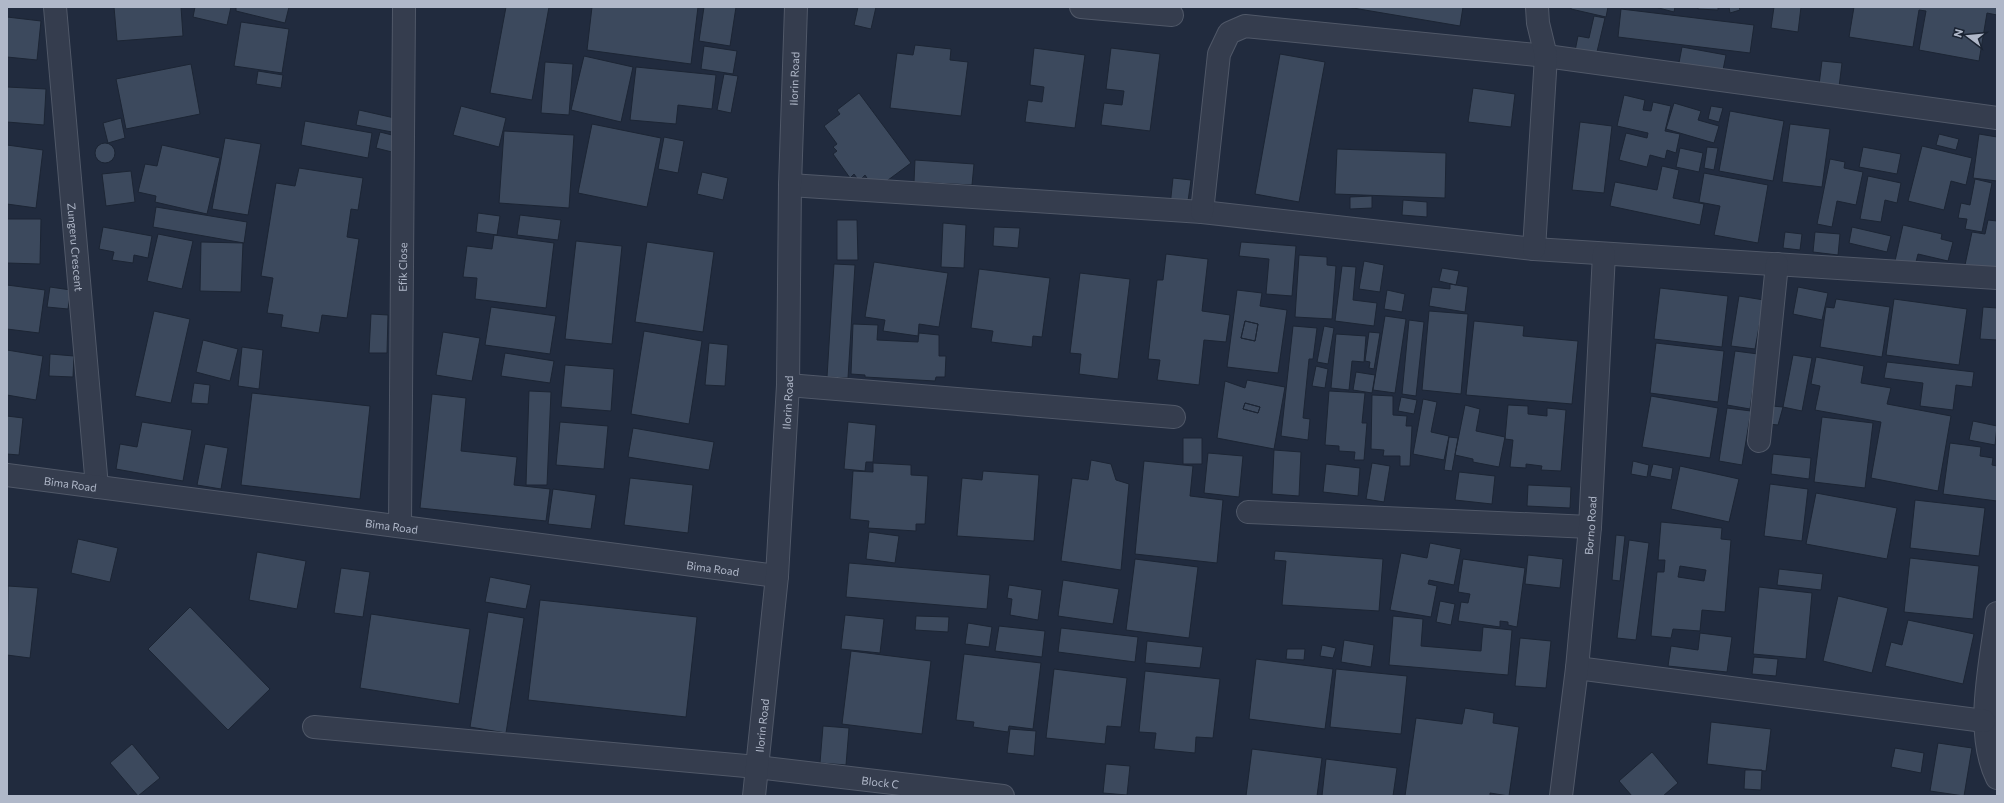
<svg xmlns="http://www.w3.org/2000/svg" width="2004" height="803" font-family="Commissioner,sans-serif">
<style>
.building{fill:#3c495d;stroke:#1c2534;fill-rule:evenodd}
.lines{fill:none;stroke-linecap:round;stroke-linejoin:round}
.minor-casing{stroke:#505868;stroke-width:24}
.minor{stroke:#353d4e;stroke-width:22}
.labels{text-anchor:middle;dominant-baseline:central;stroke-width:3.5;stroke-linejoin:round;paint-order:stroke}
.street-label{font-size:11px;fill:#b0b8c9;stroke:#1a2332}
</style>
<rect width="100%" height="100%" fill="#212b3e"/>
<path class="building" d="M114,7H181L183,36L117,41Z
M195,7H231L227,25L193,17Z
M236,7H289L285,23L236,11Z
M506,7H549L532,100L490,93Z
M592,7H698L691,64L587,50Z
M704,7H736L730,46L699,41Z
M858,7H876L871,29L854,25Z
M1347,7H1463L1460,26Z
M1571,7H1608L1606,17L1571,9Z
M1655,7H1675L1674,12Z
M1698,7H1718V10L1698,9Z
M1729,7H1739L1740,10L1730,13Z
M1774,7H1801L1798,32L1771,28Z
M1854,7H1997V15L1987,13L1979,61L1919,50L1926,11L1919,10L1913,47L1849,37Z
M1621,9L1754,25L1750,53L1618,37Z
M1594,16L1605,18L1596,56L1575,51L1578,36L1589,38Z
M7,17L41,21L37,60L7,57Z
M241,22L289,29L282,73L234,66Z
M915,45L951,49L950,60L968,62L961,116L890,108L897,53L913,55Z
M704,46L737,51L733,74L701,69Z
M1682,47L1726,55L1722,75L1678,68Z
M1034,48L1085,55L1075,128L1025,122L1028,100L1042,102L1044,87L1030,85Z
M1111,48L1160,54L1150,131L1101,125L1104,103L1122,105L1124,91L1106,89Z
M1280,54L1325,62L1299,202L1255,194Z
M584,56L633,67L621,122L571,110Z
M1822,61L1842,63L1839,87L1819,85Z
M545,62L573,64L569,115L541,113Z
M191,64L200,114L126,129L116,79Z
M636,67L716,75L712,109L678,105L676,124L630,120Z
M258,71L283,75L281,88L256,84Z
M724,74L738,76L731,113L717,110Z
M7,87L46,89L44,125L7,122Z
M1473,88L1515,94L1511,127L1468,122Z
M859,93L911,163L880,186H872L865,175L859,181L854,174L850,178L833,154L837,151L833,147L837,144L824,126L840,114L837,110Z
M1624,95L1645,100L1643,110L1651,111L1653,102L1671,106L1665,131L1680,134L1676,153L1667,150L1665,159L1650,155L1647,167L1619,160L1626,133L1647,138L1648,133L1617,126Z
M1674,103L1701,111L1698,120L1719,126L1714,143L1666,129Z
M461,106L506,118L499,147L453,135Z
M1711,106L1723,108L1719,122L1708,119Z
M359,110L399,119L397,133L356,125Z
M1730,111L1784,121L1773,181L1719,171Z
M121,118L125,138L108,143L103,123Z
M305,121L372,133L368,158L301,145Z
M1580,122L1612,126L1604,193L1572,190Z
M592,124L661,138L647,207L578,193Z
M1790,124L1830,129L1822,187L1782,182Z
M504,131L574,135L569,208L499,203Z
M380,132L396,136L392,152L376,148Z
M1939,134L1959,139L1956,150L1936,145Z
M1979,134L1997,137V181L1973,178Z
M664,137L684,141L678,173L658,169Z
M225,138L261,144L248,215L212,209Z
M95 153a10 10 0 1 1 20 0a10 10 0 1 1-20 0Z
M7,145L43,150L36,208L7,204Z
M162,145L220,158L207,214L155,202L156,196L138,192L145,164L157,166Z
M1922,146L1972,158L1966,185L1951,181L1944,210L1908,201Z
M1707,147L1718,148L1714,170L1704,168Z
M1863,147L1901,154L1897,174L1859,167Z
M1680,148L1703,153L1699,172L1676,167Z
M1337,149L1446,153L1445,198L1335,194Z
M1830,159L1845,162L1844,168L1863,172L1856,205L1837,201L1832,227L1817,224Z
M915,160L974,164L972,185L914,182Z
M1662,166L1679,170L1673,198L1704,204L1700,225L1610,206L1615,182L1657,190Z
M299,168L363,178L358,210L351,209L347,237L359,239L347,318L322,315L319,333L281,327L283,315L267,313L273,278L261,276L276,183L295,186Z
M131,171L135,202L106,206L102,174Z
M702,172L728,178L723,200L697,194Z
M1704,173L1768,185L1758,243L1714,235L1720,206L1699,202Z
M1868,176L1901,183L1897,203L1885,200L1881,222L1860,219Z
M1173,178L1191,180L1187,208L1170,206Z
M1975,179L1992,183L1982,232L1965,229L1967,219L1958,218L1961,203L1970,205Z
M1372,196V208L1350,209V197Z
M1403,200L1427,202V217L1402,215Z
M156,207L247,222L244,243L153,227Z
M478,213L500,216L497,235L476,232Z
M520,215L561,220L558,240L517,235Z
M7,219H41L40,264L7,263Z
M837,220H857L858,260H837Z
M1988,220L1997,221V271L1965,265L1972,232L1985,234Z
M943,223L966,225L964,268L941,267Z
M1903,225L1942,234L1941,239L1953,242L1948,261L1918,254L1915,266L1895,261Z
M103,227L152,236L148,258L134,255L133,263L112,260L114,252L99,249Z
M994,227L1020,228L1018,248L993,246Z
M1852,227L1891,236L1887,252L1849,243Z
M1785,232L1802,234L1800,250L1783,248Z
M1815,232L1840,234L1838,255L1813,252Z
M158,234L193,241L182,289L147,281Z
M494,235L554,243L546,308L475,299L477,278L463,277L467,246L492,249Z
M576,241L622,246L612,344L565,339Z
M201,242L243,243L241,292L200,291Z
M647,242L714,252L703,332L635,322Z
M1241,242L1296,246L1292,296L1266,294L1269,259L1239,256Z
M1166,254L1208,259L1202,311L1230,315L1226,342L1204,340L1199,385L1157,380L1160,360L1148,359L1157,280H1163Z
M1299,255L1327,257V265L1336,266L1332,319L1295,317Z
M1364,261L1384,265L1380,292L1359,289Z
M874,262L948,273L939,327L919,324L918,336L883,331L885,320L865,317Z
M834,264L855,265L848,378L827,377Z
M1342,266L1356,267L1353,300L1377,303L1374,326L1335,321Z
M1442,268L1459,271L1456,285L1439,281Z
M979,269L1050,278L1042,337L1033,336L1032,347L991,342L993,331L971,328Z
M1080,273L1130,279L1118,379L1079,374L1081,354L1070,353Z
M1450,284L1468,287L1465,312L1429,306L1432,287L1450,289Z
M7,285L45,290L39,333L7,329Z
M50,287L71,290L68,309L47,307Z
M1798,287L1828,293L1822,320L1793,314Z
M1660,288L1728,296L1722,347L1654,339Z
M1237,290L1262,293L1260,306L1287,310L1278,373L1227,367ZM1245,321L1258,324L1255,341L1241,338Z
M1387,290L1405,294L1402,312L1384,309Z
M1739,296L1764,300L1755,349L1731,346Z
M1836,299L1890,307L1882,357L1820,347L1826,307L1834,308Z
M1894,299L1967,309L1959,365L1886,355Z
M491,307L556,316L550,354L485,345Z
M1983,307L1997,308V340L1980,339Z
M154,311L190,319L171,403L135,396Z
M1429,311L1468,314L1461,394L1422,390Z
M371,314L388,315L387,353H369Z
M1385,316L1406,319L1395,393L1373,390Z
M1409,320L1424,322L1416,396L1402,394Z
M1245,321L1258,324L1255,341L1241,338Z
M1474,321L1524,326L1523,336L1578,341L1572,404L1466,395Z
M853,324L878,325L877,340L918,342L919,333L939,335V356H946L945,377H936L935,381L865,377V375L851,374Z
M1293,326L1317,328L1313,359H1309L1303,418L1310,419L1308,440L1281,436Z
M1324,326L1334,328L1328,364L1317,362Z
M644,331L702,341L689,424L631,414Z
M443,332L480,338L472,381L436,375Z
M1369,332L1380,333L1374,369L1369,368L1370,362L1365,361Z
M1336,334L1366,336L1364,362L1352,361L1349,390L1331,388Z
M203,340L238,349L230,381L196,372Z
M709,343L728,345L725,386L705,385Z
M1656,343L1724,351L1718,402L1650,393Z
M242,347L263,350L259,389L238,386Z
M7,350L43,356L36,400L7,395Z
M1735,351L1758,354L1750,409L1727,405Z
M505,353L554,361L550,383L501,376Z
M50,354L74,356L73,377L49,376Z
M1793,355L1812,358L1802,411L1783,407Z
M1816,357L1864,366L1861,383L1891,388L1887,404L1951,416L1938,491L1871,478L1881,422L1815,410L1820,386L1811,384Z
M1887,362L1974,372L1972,387L1956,385L1953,410L1920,406L1923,383L1884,378Z
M565,365L614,369L611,411L561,407Z
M1316,366L1328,369L1325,388L1312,386Z
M1356,372L1375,375L1372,393L1353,390Z
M1247,380L1285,387L1274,449L1217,438L1225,381L1245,388ZM1245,403L1260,407L1258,413L1243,409Z
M194,383L210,385L208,404L191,403Z
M529,391L551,392L547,485H526Z
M1329,391L1365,393L1362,423H1367L1364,460H1354L1355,452L1339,451V446L1325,445Z
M252,393L370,406L360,499L241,485Z
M432,394L466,398L461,451L517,457L514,485L550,489L546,521L420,508Z
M1372,395L1393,396V415L1407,416L1406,426H1412L1410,466H1400V456H1383L1384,450L1371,449Z
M1651,396L1718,408L1710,458L1642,447Z
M1401,397L1417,400L1414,414L1398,411Z
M1423,399L1437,402L1431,432L1449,436L1444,460L1413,454Z
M1245,403L1260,407L1258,413L1243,409Z
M1465,405L1480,409L1476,431L1505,437L1499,467L1473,462V459L1455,455Z
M1508,405L1528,406V414L1547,416V408L1566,410L1561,471L1541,470L1542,466L1526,464V468L1510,467L1513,440L1505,439Z
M1772,406L1783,407L1778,425L1769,424Z
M1727,408L1751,411L1742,465L1719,461Z
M7,416L23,418L19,455L7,454Z
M1822,417L1873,423L1865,488L1814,482Z
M1973,421L1997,426L1995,445L1969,440Z
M142,422L192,430L183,481L116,469L120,444L137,447Z
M560,422L608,426L604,469L556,465Z
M848,422L876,425L873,462H866L865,471L844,469Z
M633,428L714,442L709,470L628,457Z
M1449,437L1458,438L1452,471L1444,470Z
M1183,438H1202V464H1183Z
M1950,443L1981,447L1980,456L1993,458L1992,465L1997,466V501L1943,494Z
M205,444L228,448L221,489L197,485Z
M1274,450L1301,452L1299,496L1272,494Z
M1208,453L1243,456L1239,497L1204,493Z
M1773,454L1811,458L1809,479L1771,474Z
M1091,460L1111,464L1116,480L1129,484L1121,570L1061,561L1072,478L1088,480Z
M1144,461L1193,466L1190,496L1223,500L1217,563L1135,554Z
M1633,461L1649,465L1647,477L1631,474Z
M873,463L911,465V475L928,476L925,524H916V531L868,528L869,521L850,519L853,471L873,472Z
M1372,463L1390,466L1384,502L1366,499Z
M1326,464L1360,468L1358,496L1323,492Z
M1653,464L1673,468L1671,480L1650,476Z
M1680,466L1739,479L1729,522L1671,509Z
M983,471L1039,475L1034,541L957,536L962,478L982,480Z
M1459,472L1495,476L1492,504L1455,500Z
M630,478L693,485L688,533L624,525Z
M1770,484L1808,489L1802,541L1764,536Z
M1528,485L1571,487L1570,508L1527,506Z
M553,489L596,495L591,529L548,524Z
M1816,493L1897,508L1887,559L1806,544Z
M1915,500L1985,508L1979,556L1910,548Z
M1661,522L1722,528L1721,539L1731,540L1725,612L1702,610L1700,631L1673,629L1671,638L1651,636L1657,572H1664L1665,560H1658ZM1680,566L1706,570L1704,581L1678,577Z
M869,532L899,536L895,563L866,559Z
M1616,535L1625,536L1620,581L1612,580Z
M78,539L118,548L110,582L71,573Z
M1629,540L1649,543L1636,640L1617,638Z
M1430,543L1461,549L1454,585L1429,580L1428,584L1437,586L1431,617L1390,610L1401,553L1427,558Z
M1275,551L1383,559L1379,611L1282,605L1286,561L1274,560Z
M257,552L306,561L297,609L249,600Z
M1528,555L1563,559L1560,588L1525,584Z
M1910,558L1979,566L1973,619L1904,612Z
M1135,559L1198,567L1189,638L1126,630Z
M1463,559L1525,568L1517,627L1508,625V622L1500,621V627L1458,621L1461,602L1468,603L1470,594L1458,592Z
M849,563L990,575L987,609L846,597Z
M341,568L370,572L363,617L334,613Z
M1779,569L1823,574L1821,590L1777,585Z
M490,577L531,585L526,609L485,602Z
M1063,580L1119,589L1113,624L1058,616Z
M1009,585L1042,590L1038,620L1010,615L1012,599L1007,598Z
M8,586L38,588L30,658L7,655Z
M1759,587L1812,593L1806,659L1753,654Z
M1838,596L1888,608L1872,673L1823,661Z
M540,600L697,617L686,717L528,700Z
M1440,601L1455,604L1451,625L1436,622Z
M190,607L270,689L228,730L148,649Z
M488,612L524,618L506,733L470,727Z
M371,614L470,629L459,704L360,688Z
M845,615L884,619L880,653L841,649Z
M916,616L949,617L948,632L915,630Z
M1393,616L1423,619L1421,646L1481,651L1483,627L1512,630L1508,675L1389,665Z
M1908,620L1974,634L1963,684L1885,666L1891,642L1902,645Z
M968,623L992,627L989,647L965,644Z
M999,626L1045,631L1042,657L995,651Z
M1061,628L1138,637L1135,662L1058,652Z
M1700,633L1732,637L1727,672L1668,666L1671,646L1698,650Z
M1520,638L1551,641L1546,688L1515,686Z
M1344,640L1374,645L1371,667L1341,662Z
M1147,641L1203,647L1200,668L1145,663Z
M1322,645L1336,648L1333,658L1320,656Z
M1287,649H1305L1304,660L1286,659Z
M851,651L931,661L922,734L842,724Z
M964,654L1041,663L1033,729L1009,726L1008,732L973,727L974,722L956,720Z
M1754,657L1778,659L1776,676L1752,674Z
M1256,659L1333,669L1325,729L1249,719Z
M1054,669L1127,678L1121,727L1107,726L1105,744L1046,738Z
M1336,669L1407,676L1401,734L1330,727Z
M1145,671L1220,679L1213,738L1196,737L1195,753L1154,749L1156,733L1139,732Z
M1465,708L1494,713L1493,723L1519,727L1509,796L1490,793V796H1405L1416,718L1462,724Z
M1711,722L1771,729L1766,771L1707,764Z
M823,726L849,728L846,765L820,763Z
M1010,729L1036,731L1034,756L1007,753Z
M1938,743L1972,748L1964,796L1930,791Z
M132,744L160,778L138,796L110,763Z
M1895,748L1924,753L1921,773L1891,767Z
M1252,749L1322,758L1317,796H1246Z
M1652,752L1678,783L1663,796H1632L1619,781Z
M1326,759L1397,768L1393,796H1322Z
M1106,764L1130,766L1127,795L1103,793Z
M1745,770H1762L1761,790L1744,789Z"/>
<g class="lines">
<g class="minor-casing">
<g id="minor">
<path id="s1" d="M55,7L97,487"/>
<path d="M1081,7L1172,15"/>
<path d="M790,185L1202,212L1534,249L1997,278"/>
<path d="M1202,212L1219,54L1229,33L1245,26L1546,56L1997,118"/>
<path d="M1534,249L1546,56L1538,23L1537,7"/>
<path d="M788,385L1174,417"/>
<path d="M1759,441L1777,264"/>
<path id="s2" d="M7,475L777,576"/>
<path d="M1248,512L1590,527"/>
<path id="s3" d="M400,526L404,7"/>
<path d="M1997,613C1991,663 1974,731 1997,778"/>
<path d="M1577,668L1984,721"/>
<path id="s4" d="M314,727L757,767L1003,796"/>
<path id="s5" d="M754,796L777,576L788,385L790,185L796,7"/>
<path id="s6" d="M1561,796L1577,668L1590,527L1604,254"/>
</g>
</g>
<use href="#minor" class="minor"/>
</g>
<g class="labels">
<g class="street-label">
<text stroke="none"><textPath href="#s5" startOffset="719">Ilorin Road</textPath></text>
<text stroke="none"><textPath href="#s1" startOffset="241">Zungeru Crescent</textPath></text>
<text stroke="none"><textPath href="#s3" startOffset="259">Efik Close</textPath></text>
<text stroke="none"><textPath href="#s5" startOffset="395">Ilorin Road</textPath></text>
<text stroke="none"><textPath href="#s2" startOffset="64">Bima Road</textPath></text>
<text stroke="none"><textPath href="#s2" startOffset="388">Bima Road</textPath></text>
<text stroke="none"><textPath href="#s6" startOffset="272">Borno Road</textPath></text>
<text stroke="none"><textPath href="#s2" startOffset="712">Bima Road</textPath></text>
<text stroke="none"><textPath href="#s5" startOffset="71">Ilorin Road</textPath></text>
<text stroke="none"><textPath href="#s4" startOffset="569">Block C</textPath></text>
</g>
</g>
<rect width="2004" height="803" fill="none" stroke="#b0b8c9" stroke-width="16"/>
<g transform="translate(1968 36) rotate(286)" stroke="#1a2332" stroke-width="3" paint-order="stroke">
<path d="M0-3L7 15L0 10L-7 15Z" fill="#b0b8c9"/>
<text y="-6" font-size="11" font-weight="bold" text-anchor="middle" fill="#b0b8c9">N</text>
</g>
</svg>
